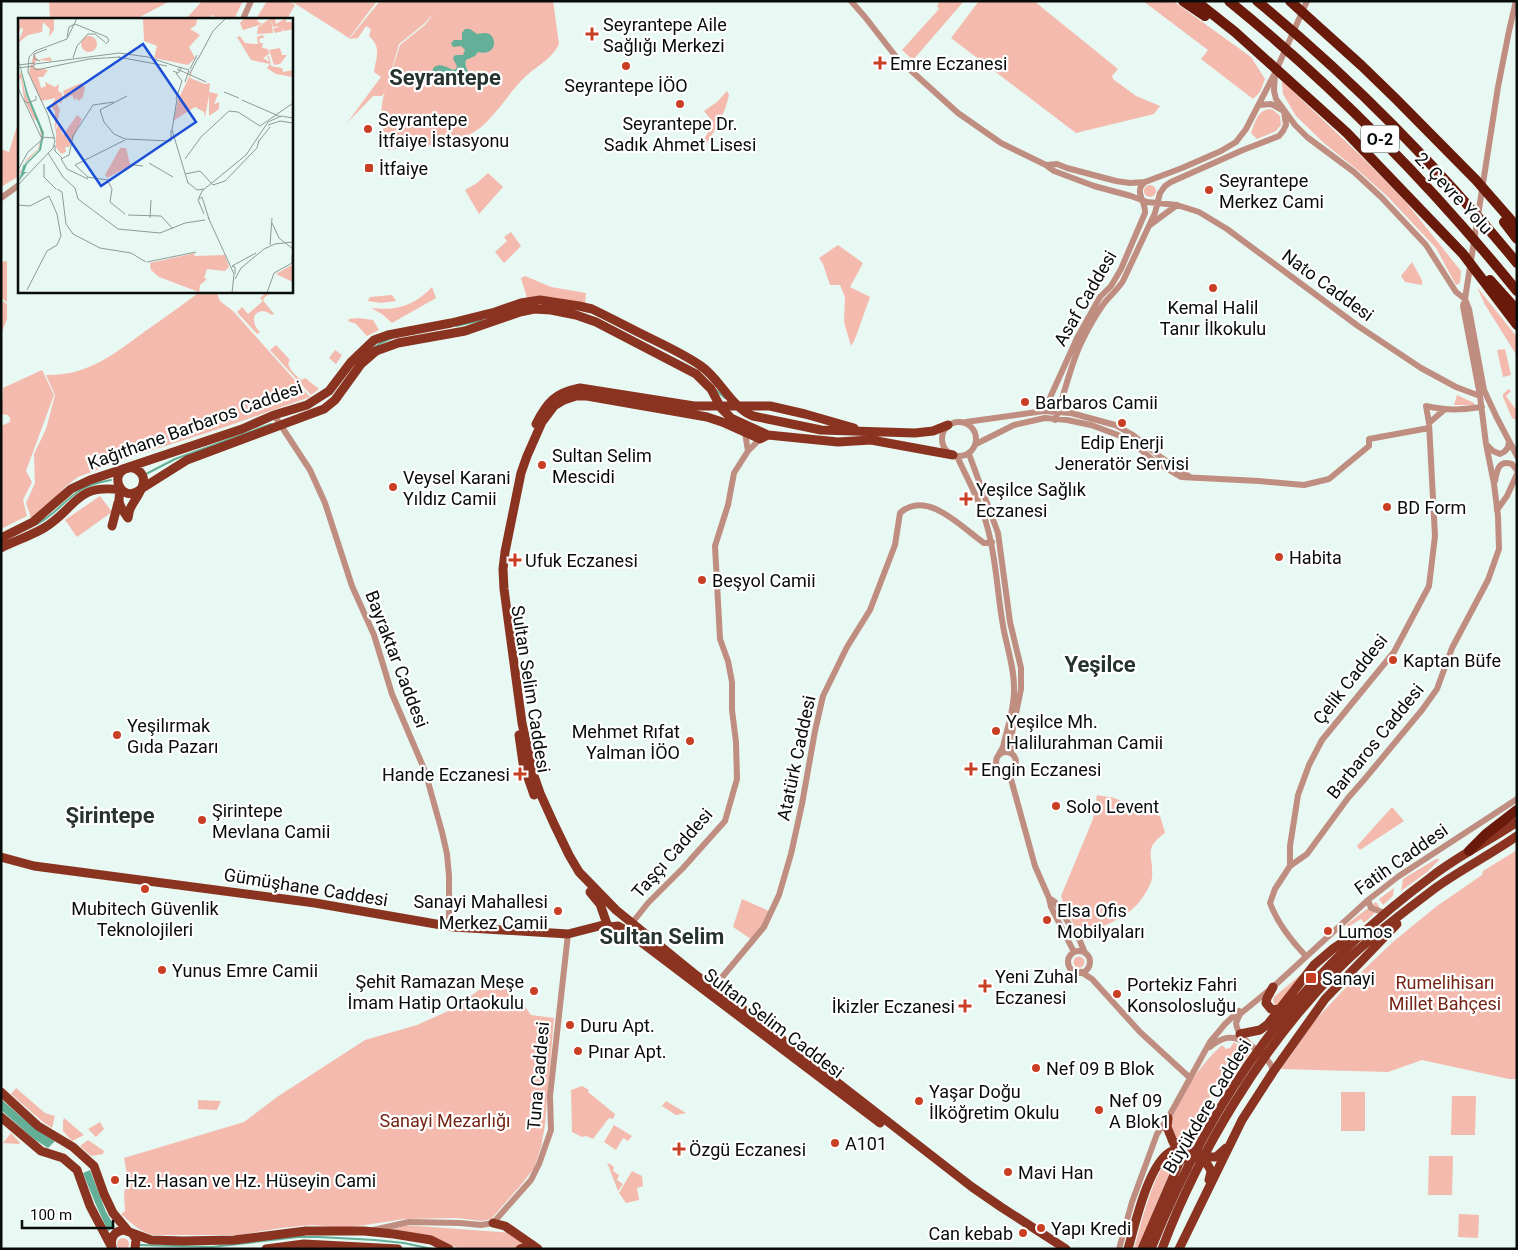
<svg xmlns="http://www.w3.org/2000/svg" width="1518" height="1250" font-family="Roboto,sans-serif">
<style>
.green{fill:#f4baad;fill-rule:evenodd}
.water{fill:#63af97}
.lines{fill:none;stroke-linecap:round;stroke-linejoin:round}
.stream{stroke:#63af97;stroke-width:2}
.minor{stroke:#c08d81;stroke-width:6}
.major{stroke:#8a3321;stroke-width:9}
.highway{stroke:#6a1a0a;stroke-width:10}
.poi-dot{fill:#c93f23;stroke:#fff;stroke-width:2}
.labels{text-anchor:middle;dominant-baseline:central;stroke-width:4.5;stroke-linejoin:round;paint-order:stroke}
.shield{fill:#fff;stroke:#525654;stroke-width:1}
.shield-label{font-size:16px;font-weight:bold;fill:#080d0b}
.poi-label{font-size:18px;fill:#080d0b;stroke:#fff;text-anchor:start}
.street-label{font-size:18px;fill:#080d0b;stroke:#fff}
.park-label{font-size:18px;fill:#742414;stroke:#fff}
.district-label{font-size:22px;font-weight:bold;fill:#26332e;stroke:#fff}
.inset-road{fill:none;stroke:#8e9a96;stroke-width:1}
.view{fill:#1d4ed8;fill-opacity:0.15;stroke:#1d4ed8;stroke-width:2.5}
.inset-edge{fill:none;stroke:#080d0b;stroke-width:2.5}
</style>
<rect width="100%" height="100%" fill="#e8f8f2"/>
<path class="green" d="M49,1H170L136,19H50Z
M202,1H243L234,19H217L213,15L207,19H186Z
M267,1H289L295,5L287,19H256Z
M291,1H377L349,38Z
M380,1H553L559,44C552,59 538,65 526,76C509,92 498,113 480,128C455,147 417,146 387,150C383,131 378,110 385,92L382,96H373L347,123L381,77L374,72C376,57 382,48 369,36L371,29L366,26L358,38L349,39ZM434,13L425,25L400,45L386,89L399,44L424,24Z
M940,1H964L913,60L902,50L939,9L937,6Z
M979,1H1034L1118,69L1112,76L1113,79L1136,96L1160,106L1154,114L1076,133L951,38Z
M1143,1H1173L1251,57L1265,79L1260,92L1253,99L1201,59L1208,50Z
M1282,81L1361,156L1405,201L1461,271L1460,283L1456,285L1436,248L1389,198L1359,171L1325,144L1296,116L1283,94Z
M727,91L729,95C725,115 714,132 703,149L690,152L697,142L702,144L713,122L704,111L717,102Z
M1269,109L1273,110L1280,116L1281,125L1276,131L1257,139L1251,133C1255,123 1257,111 1269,109Z
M17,126L19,127V176L1,187V149L9,152Z
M488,173L503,187L479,214L465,190L477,183Z
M1144 191a6 6 0 1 1 12 0a6 6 0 1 1-12 0Z
M511,232L521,246L504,263L495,252L507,241L504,237Z
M838,245L863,263L850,287L870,297L855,339L851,346L844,322L845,297L840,285H830L823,264L819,258Z
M7,261V302L1,298V262Z
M1412,262L1422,280V285L1405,282L1401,276Z
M525,276L551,287L586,293L585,305L549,297L527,298L521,278Z
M432,287L436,298L392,323L382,314L371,308C397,311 414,306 432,287Z
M1477,287L1517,337V356L1484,303Z
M201,291H216L220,301L233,311L310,397L225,427L137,455L78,477L66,486L46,507L31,518L26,503L35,483L34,454L46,429L55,395L46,375C87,376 113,355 144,332C163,319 182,305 201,291Z
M268,291L271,292L263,299L265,303L274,314L272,315C263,307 250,312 255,325C256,328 258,330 260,332L257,334L237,312L242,307L248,314L263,301L260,298Z
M392,295L396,301L381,303L368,301L370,297Z
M1,300L7,304V319L1,334Z
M358,318L373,320L379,330L367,336L356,324L348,321L349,319Z
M276,345L290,360L288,363C290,371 296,376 302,380L305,378L319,389L311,395L270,350Z
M1505,349L1511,375L1503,377L1497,350Z
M335,350L342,355L336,364L329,358Z
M42,370L54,395L26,471L32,482L23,500L27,516L1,529V426L10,422V418L8,415L1,414L3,388Z
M1509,389L1511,391L1506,396L1517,411L1516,420L1512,418L1503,397V394Z
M1457,395L1474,403L1475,405H1454Z
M100,496L112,512L77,537L65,520Z
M1097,795L1114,798L1160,816L1165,833C1142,849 1154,856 1152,877C1152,884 1144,896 1140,901C1125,920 1100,926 1081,938L1066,910L1061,896L1093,819Z
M1392,807L1404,821L1360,850L1357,846Z
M1517,850V1079H1509L1422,1060L1388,1072L1281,1069L1316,1019L1354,979L1394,941L1437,906L1482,875L1483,871Z
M1436,859H1440L1427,872L1401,891L1403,879Z
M1394,888L1393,896L1383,905L1379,899Z
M742,899L769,911L762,926L751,939L733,927Z
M1376,902L1380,908L1364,923L1361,919L1348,927L1346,925Z
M1073.5 962a5.5 5.5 0 1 1 11 0a5.5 5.5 0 1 1-11 0Z
M1304,972L1278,1005H1275L1273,1001L1274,997Z
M494,978L513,987L511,995L518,997L531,1015L554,1018L545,1125L541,1147L534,1168L521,1185L491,1219L482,1221L456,1218L405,1219L344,1228L312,1225L281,1228L239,1235H153C140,1232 131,1223 121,1214L125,1211L124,1195L127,1174L124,1158L244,1122L277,1097L365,1040L417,1025L457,1007Z
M1234,1042L1249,1054L1225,1088L1219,1086H1216L1186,1140C1180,1140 1176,1139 1174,1133C1172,1130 1170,1125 1171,1122C1171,1118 1174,1114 1175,1111C1186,1086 1202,1063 1222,1045L1226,1049L1230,1048Z
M582,1086L589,1090L588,1092L615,1114L613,1119L609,1118L593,1139L586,1136L582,1137L572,1132L571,1090Z
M16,1088L45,1113L55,1116L52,1128L43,1122L11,1094Z
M1341,1092H1365V1131H1341Z
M1452,1096H1476L1475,1135H1451Z
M198,1100L221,1101L217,1110L198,1109Z
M666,1101L686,1113L676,1115L662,1106Z
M64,1118L84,1135L72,1141L63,1131V1121Z
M100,1122L104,1129L96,1137L88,1129Z
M614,1125L632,1136L628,1141L623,1138L616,1150L604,1142Z
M11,1133L20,1143L19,1144L3,1143Z
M88,1140L104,1151L103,1154L91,1156L80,1146Z
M1429,1156H1453L1452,1195H1428Z
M1171,1158H1174L1171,1169L1138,1249H1134C1140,1228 1154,1168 1171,1158Z
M607,1162L614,1167L613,1171L619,1175L617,1180L623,1184L618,1191Z
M632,1171L642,1176L643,1186L637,1188L639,1200L626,1203L619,1193Z
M1459,1214L1479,1215L1478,1238L1458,1237Z
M405,1226H418L512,1233L522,1242L516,1248L509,1249H460L423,1235L392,1229Z
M117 1244a6 6 0 1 1 12 0a6 6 0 1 1-12 0Z"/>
<path class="water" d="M465,29H470L477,34C479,34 482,33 485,33C498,33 498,57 478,52L475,56L466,60C463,70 475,75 466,85C456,90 453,83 446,77L439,79L434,78L432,71L434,67C441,63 446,67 453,70L456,69L457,66L453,59L454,56L456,55H463L465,50L461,46L453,47L451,43L454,40H462V33Z
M1,1099C18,1114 35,1130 55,1141L48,1148L34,1139L1,1110Z
M90,1170L106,1212L115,1227L108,1231L96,1205L83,1173Z"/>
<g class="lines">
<path class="stream" d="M456,326L483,320
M368,351L381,343L392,338
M716,390L725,398
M146,474L175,459L271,424
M37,524C54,516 65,499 81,490C90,484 100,482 111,480
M140,1245L212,1247L298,1237H319L375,1240L404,1243L432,1249"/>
<path class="minor" d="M851,1L865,17L897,58L958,113L1001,143L1046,165L1054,171L1094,186L1131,196L1147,202L1177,205L1199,212L1227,229L1358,326L1421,368L1456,387L1480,396
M243,19L251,1
M1275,73L1274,91L1276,99L1295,125L1307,137L1354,172L1381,197L1426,245L1456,292L1465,299L1469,309L1484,390L1496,416L1517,456
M1046,165L1057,164L1067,168L1116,181L1130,183L1145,182L1182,168L1221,151L1236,142L1246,129L1275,73L1307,1
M1,198L19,185
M1150,225L1177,205
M1044,411L1077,338L1100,297L1111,286L1121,269L1145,213C1146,201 1133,191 1145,182
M274,415L310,470L325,503L352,586L374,635L392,694L425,771L442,832L447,854L449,876V926
M1055,420C1065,394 1070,364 1083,339C1089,327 1097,313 1105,302C1111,295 1118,289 1123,281L1155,213L1160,193L1165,186L1171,182L1243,150L1279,136L1283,131L1286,125L1284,111L1271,104L1259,105
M942 439a17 17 0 1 1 34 0a17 17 0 1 1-34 0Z
M966,422L1044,411L1071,413L1115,425L1133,435L1159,456L1190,477
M1429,423L1444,410
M745,433L748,451
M976,444L1014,425L1045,418L1067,420L1091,425L1118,435L1140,449L1154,461L1181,477L1259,481L1304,485L1329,479L1369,446V439L1429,428
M1487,445L1493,451L1500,454C1506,452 1509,447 1509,441
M969,454L998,533L1010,622L1021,668V689L1011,738V753
M957,456C967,479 981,502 987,526C997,560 997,596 1004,631C1008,651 1015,671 1014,691C1014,710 1007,729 1003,747L999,754
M1495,481C1497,469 1499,460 1512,464L1517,470
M1497,510L1507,496L1517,474
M996 762a10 10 0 1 1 20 0a10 10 0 1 1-20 0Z
M1009,772L1035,866L1049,898L1051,907L1074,952
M1290,866V846L1298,795L1309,765L1322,740L1394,652L1429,586L1435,536L1429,423L1426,406C1448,411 1460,410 1482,407
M1049,898L1055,902L1080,941L1085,953
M1368,900L1371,908L1385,913
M632,923L648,903L683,868L725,821L737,779L736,742L732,710V682L728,661L720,639L715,546L728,505L734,473L748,451L760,439
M1068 962a11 11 0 1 1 22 0a11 11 0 1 1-22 0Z
M1304,954C1290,939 1277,922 1270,903L1275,889L1290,866L1307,854L1348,798L1363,781L1422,710L1437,689L1452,648L1488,580L1499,549L1498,516L1494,484L1486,444L1480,396L1463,306L1465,299L1498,87L1509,31L1516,1
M1081,972L1092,979L1140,1032L1189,1077
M713,988L764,927L779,895L791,854L802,804L815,731L823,696L847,647L870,610L895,545L900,513C927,489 961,527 984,543H989L992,542
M1210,1047C1222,1037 1232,1034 1246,1043
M1273,1072C1271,1053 1238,1044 1236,1023L1240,1014L1273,987L1368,900L1399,876L1517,799
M373,1230L409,1222L460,1223L481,1225L493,1223L531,1180L539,1164L551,1130L550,1096L568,934
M1119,1249L1132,1202L1157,1134L1168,1118L1210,1042L1225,1024L1239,1011"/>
<path class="major" d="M536,424C547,402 555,393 580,388L694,406H770L805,414L854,428
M768,435L760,439L722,422L707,417L587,396H576L564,400L554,406L542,422L527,456L521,473L505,552L503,569L504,589L522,723L533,773L540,793L554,824L569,855L579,872L616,910L697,976L748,1013L972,1187L1001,1207L1066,1249
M121,490C116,502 121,508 128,518C129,514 129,510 131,507C136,497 150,482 140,472C137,469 133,467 129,468C107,471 121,506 141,489L187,460L324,409L335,400L361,364L376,351L398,343L465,331L520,312L534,309L551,310L576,315L596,322L696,374L711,389L721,408L731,418L768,435L838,442L871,440L953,455
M112,526L118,503
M1,538L33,522L71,489L90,480L242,429L274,415L307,405L329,391L351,362L374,340L388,335L451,323L495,312L521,303L540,300L579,306L592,309C613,319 633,330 654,340C670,348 687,356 701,366C720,379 732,408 753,416L821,430L915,433L933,431L948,425
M1,548C15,541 30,536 44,528C76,509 75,483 121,490
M519,735L523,763L534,795
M1,857L34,866L315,903L453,927L568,934L607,924
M590,892L600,904L607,924
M607,924L610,927L618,926L625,930L880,1123
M1273,987L1267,998L1266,1003L1271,1009L1276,1010L1281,1008
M1240,1034L1260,1030L1268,1024L1314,965L1334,948L1355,934
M1,1092L38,1126L73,1147L94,1166L104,1194L113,1213L128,1231
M1,1117L41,1151L63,1158L77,1170L90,1206L111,1246
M1168,1118L1167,1127L1174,1144
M1172,1140L1181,1147L1187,1148
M1201,1154L1208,1157H1216L1226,1148
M493,1223L505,1226L531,1244
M132,1233L136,1239L135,1249
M112,1247C110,1238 114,1231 124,1230L151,1240L183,1241L234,1240L306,1231H364L394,1234L431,1240L449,1249
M266,1249L304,1244L398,1249
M520,1249L531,1244L538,1249
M1128,1249C1135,1225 1148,1165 1170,1152C1176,1149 1183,1150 1189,1149
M1142,1249L1179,1163L1183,1158C1194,1154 1208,1160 1211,1172L1209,1180
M1151,1249C1212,1096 1298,975 1431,877C1458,856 1489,841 1517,822
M1162,1249C1199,1150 1264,1044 1338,969C1367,940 1401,914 1434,889C1460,870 1490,855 1517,836
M1179,1249L1242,1120L1273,1072L1325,999L1397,924"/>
<path class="highway" d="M1183,1L1205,16
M1196,1L1235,32L1347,133L1463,254L1517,325
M1229,1C1335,87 1431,185 1517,291
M1257,1C1352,79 1439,168 1517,263
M1290,1L1362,66L1396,99L1476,180L1517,227
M1504,222L1517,239
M1490,280L1517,310
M1469,851L1486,834L1517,810"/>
</g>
<g class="poi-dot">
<path d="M589.5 26.5h5v5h5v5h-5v5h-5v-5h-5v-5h5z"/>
<path d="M877.5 55.5h5v5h5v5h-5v5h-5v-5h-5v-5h5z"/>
<circle cx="626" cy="66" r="5"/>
<circle cx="680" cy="104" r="5"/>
<circle cx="368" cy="129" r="5"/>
<rect x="364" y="163" width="10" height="10" rx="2.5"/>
<circle cx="1209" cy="190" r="5"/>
<circle cx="1213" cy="288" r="5"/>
<circle cx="1025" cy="402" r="5"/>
<circle cx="1122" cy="423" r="5"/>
<circle cx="542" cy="465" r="5"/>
<circle cx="393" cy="487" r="5"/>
<path d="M963.5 491.5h5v5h5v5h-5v5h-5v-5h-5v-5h5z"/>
<circle cx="1387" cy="507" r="5"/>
<circle cx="1279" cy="557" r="5"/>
<path d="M512.5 552.5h5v5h5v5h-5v5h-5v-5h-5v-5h5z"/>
<circle cx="702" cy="580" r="5"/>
<circle cx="1393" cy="660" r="5"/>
<circle cx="996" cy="731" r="5"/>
<circle cx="117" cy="735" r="5"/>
<circle cx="690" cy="741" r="5"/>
<path d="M968.5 761.5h5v5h5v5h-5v5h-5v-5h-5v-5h5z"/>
<path d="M517.5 766.5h5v5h5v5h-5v5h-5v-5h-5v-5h5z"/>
<circle cx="1056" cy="806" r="5"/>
<circle cx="202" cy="820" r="5"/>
<circle cx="145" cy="889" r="5"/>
<circle cx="558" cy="911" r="5"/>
<circle cx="1047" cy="920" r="5"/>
<circle cx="1328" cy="931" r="5"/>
<circle cx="162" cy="970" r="5"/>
<rect x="1305" y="972" width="12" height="12" rx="2.5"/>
<path d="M982.5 978.5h5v5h5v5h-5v5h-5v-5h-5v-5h5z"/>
<circle cx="534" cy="991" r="5"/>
<circle cx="1117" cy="994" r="5"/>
<path d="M962.5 998.5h5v5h5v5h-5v5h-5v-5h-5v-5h5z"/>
<circle cx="570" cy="1025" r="5"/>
<circle cx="578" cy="1051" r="5"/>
<circle cx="1036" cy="1068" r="5"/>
<circle cx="919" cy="1101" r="5"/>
<circle cx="1099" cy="1110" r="5"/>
<circle cx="835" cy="1143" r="5"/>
<path d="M676.5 1141.5h5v5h5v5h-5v5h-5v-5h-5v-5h5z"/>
<circle cx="1008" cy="1172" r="5"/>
<circle cx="115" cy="1180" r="5"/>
<circle cx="1041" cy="1228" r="5"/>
<circle cx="1023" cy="1233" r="5"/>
</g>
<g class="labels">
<rect class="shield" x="1361" y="125.5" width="38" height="27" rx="4"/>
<g class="shield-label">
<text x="1380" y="139">O-2</text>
</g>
<g class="poi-label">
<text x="603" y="24">Seyrantepe Aile<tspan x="603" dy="21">Sağlığı Merkezi</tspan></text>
<text x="890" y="63">Emre Eczanesi</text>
<text x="626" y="85" text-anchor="middle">Seyrantepe İÖO</text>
<text x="378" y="119">Seyrantepe<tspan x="378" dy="21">İtfaiye İstasyonu</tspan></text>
<text x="680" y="123" text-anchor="middle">Seyrantepe Dr.<tspan x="680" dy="21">Sadık Ahmet Lisesi</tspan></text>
<text x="379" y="168">İtfaiye</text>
<text x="1219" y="180">Seyrantepe<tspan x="1219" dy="21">Merkez Cami</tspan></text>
<text x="1213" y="307" text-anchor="middle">Kemal Halil<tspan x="1213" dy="21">Tanır İlkokulu</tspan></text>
<text x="1035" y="402">Barbaros Camii</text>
<text x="1122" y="442" text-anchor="middle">Edip Enerji<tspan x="1122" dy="21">Jeneratör Servisi</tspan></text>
<text x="552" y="455">Sultan Selim<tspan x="552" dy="21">Mescidi</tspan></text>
<text x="403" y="477">Veysel Karani<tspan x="403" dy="21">Yıldız Camii</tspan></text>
<text x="976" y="489">Yeşilce Sağlık<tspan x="976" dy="21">Eczanesi</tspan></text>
<text x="1397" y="507">BD Form</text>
<text x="1289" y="557">Habita</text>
<text x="525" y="560">Ufuk Eczanesi</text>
<text x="712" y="580">Beşyol Camii</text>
<text x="1403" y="660">Kaptan Büfe</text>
<text x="1006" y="721">Yeşilce Mh.<tspan x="1006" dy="21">Halilurahman Camii</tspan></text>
<text x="127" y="725">Yeşilırmak<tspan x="127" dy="21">Gıda Pazarı</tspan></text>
<text x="680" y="731" text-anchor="end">Mehmet Rıfat<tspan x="680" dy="21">Yalman İÖO</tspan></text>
<text x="981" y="769">Engin Eczanesi</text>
<text x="510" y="774" text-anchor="end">Hande Eczanesi</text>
<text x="1066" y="806">Solo Levent</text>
<text x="212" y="810">Şirintepe<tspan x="212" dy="21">Mevlana Camii</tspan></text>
<text x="548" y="901" text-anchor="end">Sanayi Mahallesi<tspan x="548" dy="21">Merkez Camii</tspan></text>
<text x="145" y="908" text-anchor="middle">Mubitech Güvenlik<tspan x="145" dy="21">Teknolojileri</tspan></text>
<text x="1057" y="910">Elsa Ofis<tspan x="1057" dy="21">Mobilyaları</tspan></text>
<text x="1338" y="931">Lumos</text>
<text x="172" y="970">Yunus Emre Camii</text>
<text x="995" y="976">Yeni Zuhal<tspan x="995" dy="21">Eczanesi</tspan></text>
<text x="1322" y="978">Sanayi</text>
<text x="524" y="981" text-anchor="end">Şehit Ramazan Meşe<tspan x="524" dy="21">İmam Hatip Ortaokulu</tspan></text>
<text x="1127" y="984">Portekiz Fahri<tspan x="1127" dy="21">Konsolosluğu</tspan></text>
<text x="955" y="1006" text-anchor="end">İkizler Eczanesi</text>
<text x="580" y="1025">Duru Apt.</text>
<text x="588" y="1051">Pınar Apt.</text>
<text x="1046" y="1068">Nef 09 B Blok</text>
<text x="929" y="1091">Yaşar Doğu<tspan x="929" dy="21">İlköğretim Okulu</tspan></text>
<text x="1109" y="1100">Nef 09<tspan x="1109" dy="21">A Blok1</tspan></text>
<text x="845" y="1143">A101</text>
<text x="689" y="1149">Özgü Eczanesi</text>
<text x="1018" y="1172">Mavi Han</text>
<text x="125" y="1180">Hz. Hasan ve Hz. Hüseyin Cami</text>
<text x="1051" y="1228">Yapı Kredi</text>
<text x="1013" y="1233" text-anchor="end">Can kebab</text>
</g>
<g class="street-label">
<text transform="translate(1454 193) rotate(47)">2. Çevre Yolu</text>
<text transform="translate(1328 285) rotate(36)">Nato Caddesi</text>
<text transform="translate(1085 298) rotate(-60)">Asaf Caddesi</text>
<text transform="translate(195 425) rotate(-20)">Kağıthane Barbaros Caddesi</text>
<text transform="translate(397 659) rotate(69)">Bayraktar Caddesi</text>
<text transform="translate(1350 679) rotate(-52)">Çelik Caddesi</text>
<text transform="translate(531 689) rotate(81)">Sultan Selim Caddesi</text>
<text transform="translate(1375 741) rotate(-51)">Barbaros Caddesi</text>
<text transform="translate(796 758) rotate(-78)">Atatürk Caddesi</text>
<text transform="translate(672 853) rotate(-49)">Taşçı Caddesi</text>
<text transform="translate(1401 859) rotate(-35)">Fatih Caddesi</text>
<text transform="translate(306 887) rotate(9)">Gümüşhane Caddesi</text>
<text transform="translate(774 1023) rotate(37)">Sultan Selim Caddesi</text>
<text transform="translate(538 1076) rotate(-85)">Tuna Caddesi</text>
<text transform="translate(1207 1106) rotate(-59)">Büyükdere Caddesi</text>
</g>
<g class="park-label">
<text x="1445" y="982">Rumelihisarı<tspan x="1445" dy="21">Millet Bahçesi</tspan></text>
<text x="445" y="1120">Sanayi Mezarlığı</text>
</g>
<g class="district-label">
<text x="445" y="77">Seyrantepe</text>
<text x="1100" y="664">Yeşilce</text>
<text x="110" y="815">Şirintepe</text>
<text x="662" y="936">Sultan Selim</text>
</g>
</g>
<g transform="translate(18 18)">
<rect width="275" height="275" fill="#e8f8f2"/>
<path d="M0,0H36V12L31,19L32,11L25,4L24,14L10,17L0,25L5,12L4,9L0,15ZM125,0L179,1L178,7L172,11L182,17L171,29L177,40L170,47L136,40L139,28L126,23ZM227,0H240L239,3L244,6L253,0L255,15L239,16L240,9L245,6L225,12L222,5ZM253,0H257L258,6L268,0V4H275V11L266,13L264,9L265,13L257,15L255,11L262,8L255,9ZM244,17L247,19L241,21L242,25H245L244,30L250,31L251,36L245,40L251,44L250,39L246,40L251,38L253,48L264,50L265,54L275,52V59L258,56L249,50L252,46L233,42L219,19L222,18L227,25L237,26H240L239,19ZM63 26a8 8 0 1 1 16 0a8 8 0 1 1-16 0ZM262,30L264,37H269L262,46L256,47L251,32ZM16,35L20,42L32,39L34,43L19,42L14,49L30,52L25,59H20L23,70L28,68L27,64L37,69L41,66L40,73L44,75L45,82L42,86L41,79L39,86L42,92L37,114V94L33,87L38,80L23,83L11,55ZM175,51L172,60L187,66L192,65L191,74L200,76L196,86L201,84V91L191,98V77L187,99L186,94L177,89L155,103L160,82ZM3,52L7,75L22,105L24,117L21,131L5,147L1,164L3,155L0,154L3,153L6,146L10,140L20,131L23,119L21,104L16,101L6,81L3,60L0,63ZM63,65L67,69L65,79L61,83L58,80L57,83L54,77L47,81L45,73ZM59,97L64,101L51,129H47L48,134L43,136L38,129V111L41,106L45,117ZM102,130H108L112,146H115L89,160L87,157ZM177,235L176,238L207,237L211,249L207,253L189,251L186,260L189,261L182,267L181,274L141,259L133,252L132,245ZM275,247V264L258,256L272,248Z" fill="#f4baad"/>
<path d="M0,39L10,76L26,115L23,132L9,146L6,154H8L10,155H7L1,163L5,148L21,132L24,116L8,76Z" fill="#63af97"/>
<path class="inset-road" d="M49,19L51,9L57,6L89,19L91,23L87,26M100,39L149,48M102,39L71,41L18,52L15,49L17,46L101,35L130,39L163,50L160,55L155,53M55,40L59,28L70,16H77L87,24M180,41L195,13L208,0M22,43L16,41V36L29,31M0,47L17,45M161,49L171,52L167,64M0,50L16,48M159,51L188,64M172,51L179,37M171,57L180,40M0,70L23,119L37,120M206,74L221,80M109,78L82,92L86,104L96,116L107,121L153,123V112M158,81L164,63L158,55M159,81L154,112L170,165M6,82L9,85L18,82V78M224,82L263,99M250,107L262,103L275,105M241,123L252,109M37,127V133L44,140M30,135L45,159L57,170L60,181L100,211L142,215L167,205L187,202M233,136L239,130L241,122M43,141L51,137L55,118L75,87L96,84M43,141L49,151L70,161M167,141L183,119L211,93L220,94L242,108L275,85M131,145L155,159M26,146V159L38,171M0,152L10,134L26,120M167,156L182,153L195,167L207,163L234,135M69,159L90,162M70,159L57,147L107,122M90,163L94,171L92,184L107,196M90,163L116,147L125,148M169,164L179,172L186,171M0,167L35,130L37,123L30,97L10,54L11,39L17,33L49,21L59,0M39,171L44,174L48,206L55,216L82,230L113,235L128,244M31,178L39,196L43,218M181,181L184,179L191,201M0,187L12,188L31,178M186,196L180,182L184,173L228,137L250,104L263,98L275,100M110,197L143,198L155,211M190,199L216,256L214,275M132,200L133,182M254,205L261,220L275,231M252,227L254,200M129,244L178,234M217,256V249L214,248L238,235M217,261L223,250L246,231L257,226L275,224M9,272L29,233L39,227L43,218M249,275L256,255L274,245V237"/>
<path class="view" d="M125,26L178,104L83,168L30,90Z"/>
<rect width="275" height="275" class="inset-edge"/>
</g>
<rect width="1518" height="1250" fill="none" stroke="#080d0b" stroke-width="5"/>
<path d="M22 1220v8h91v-8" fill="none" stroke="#080d0b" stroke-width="2.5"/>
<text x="30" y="1220" font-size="15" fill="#080d0b" stroke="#ffffff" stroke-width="4" paint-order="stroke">100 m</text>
</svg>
